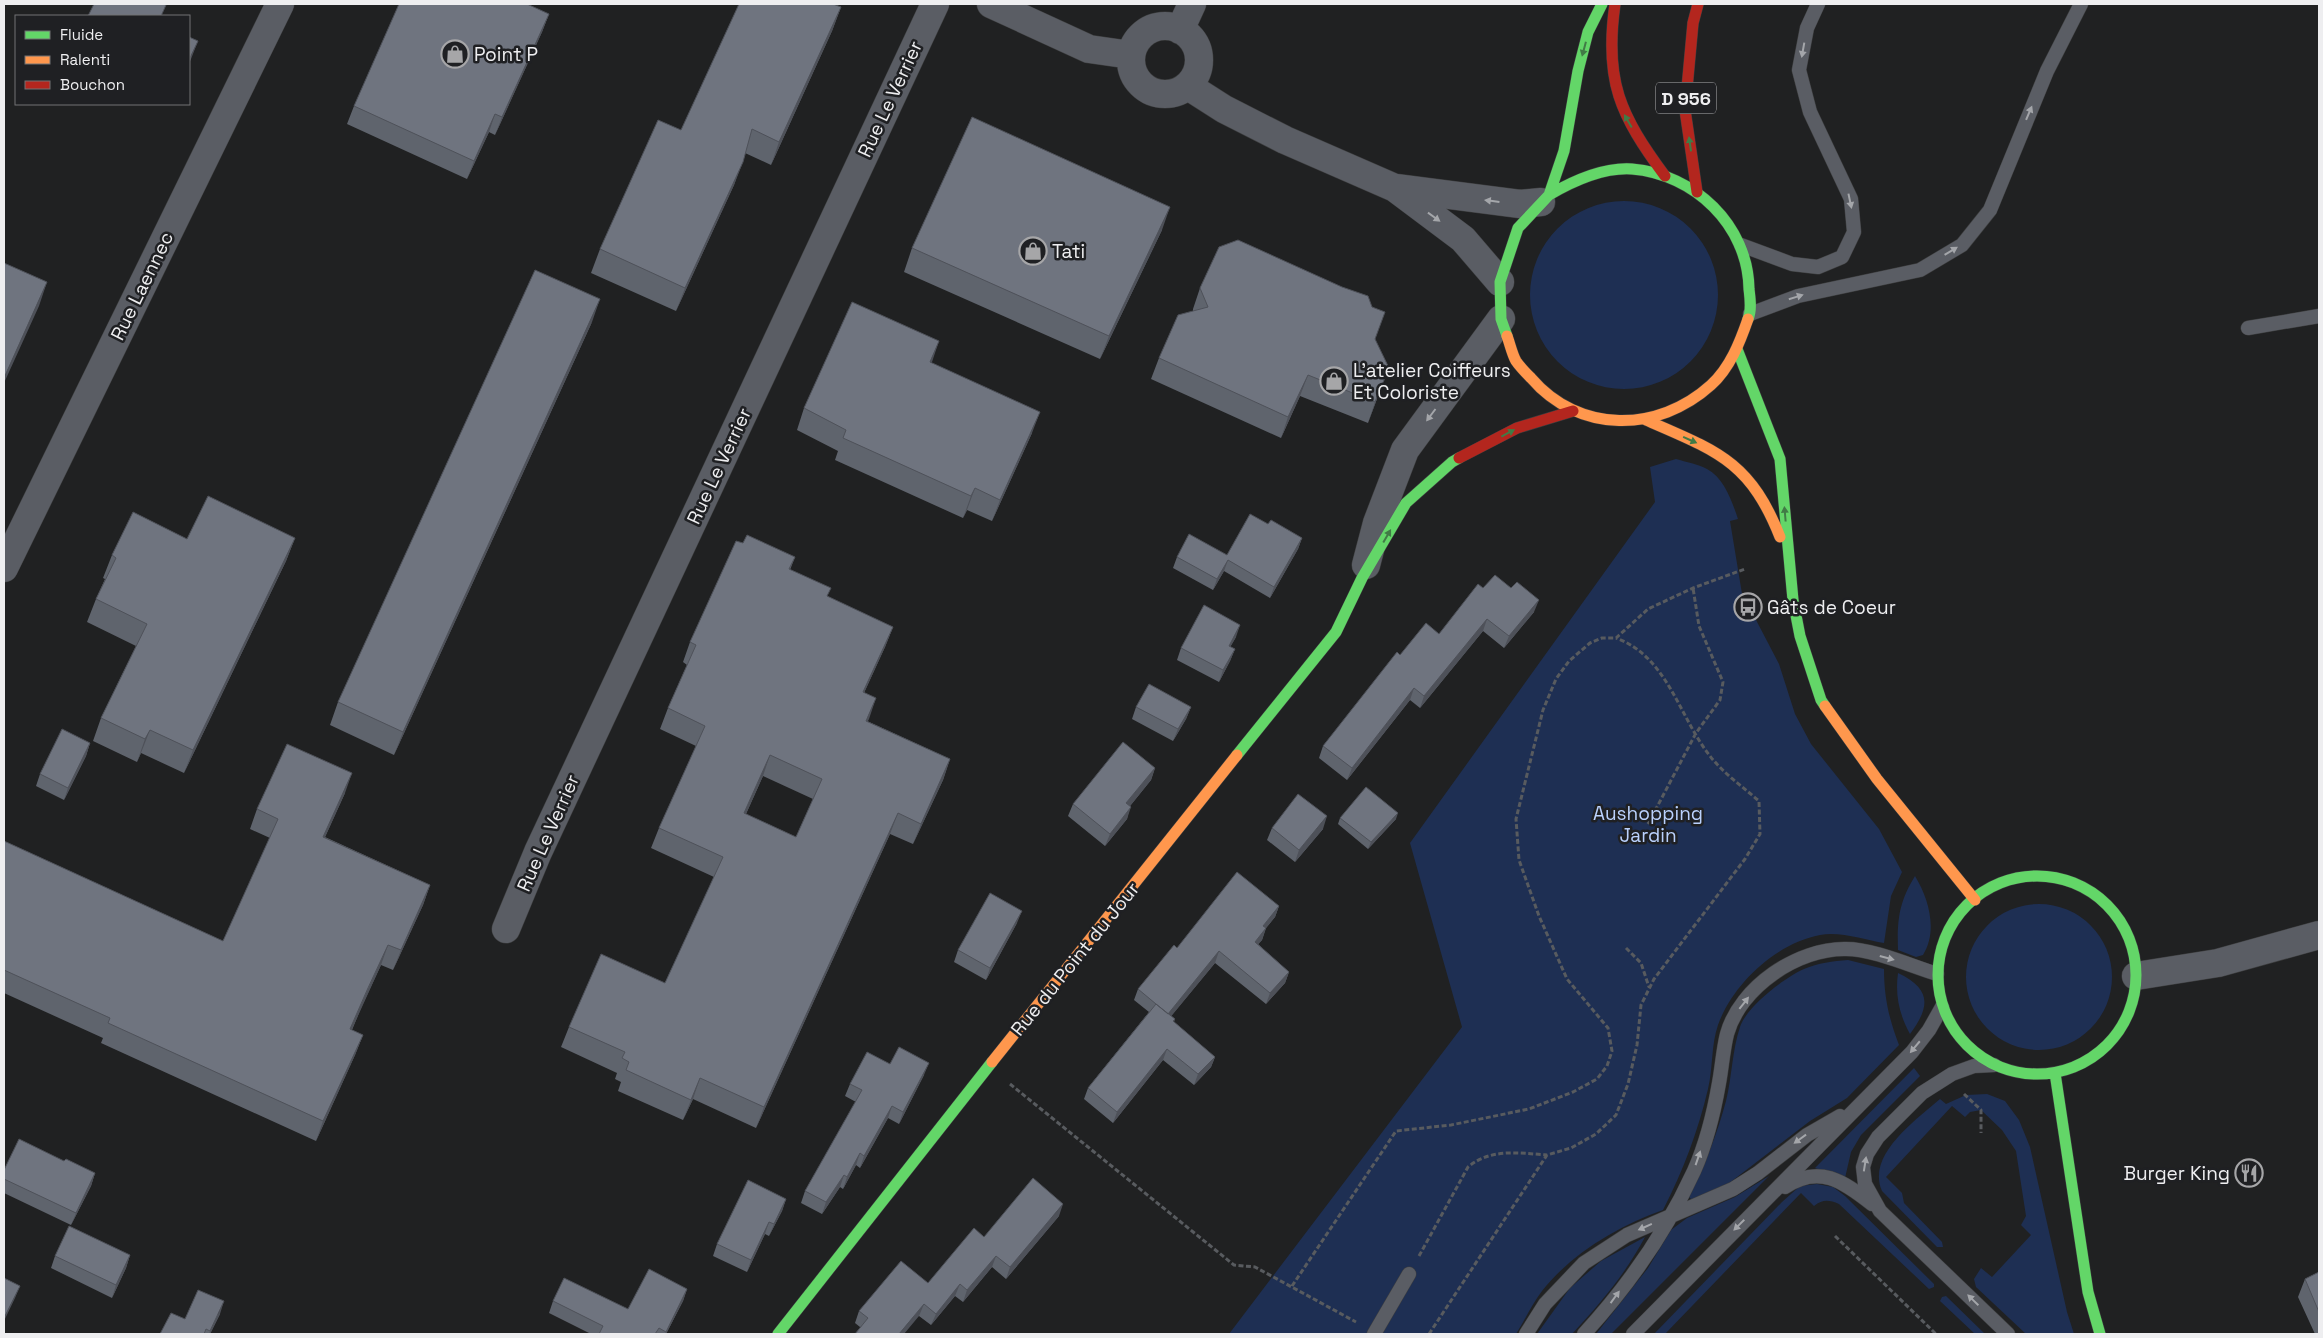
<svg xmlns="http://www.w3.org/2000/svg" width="2323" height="1338" font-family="'Space Grotesk',sans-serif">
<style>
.green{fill:#1e2f53}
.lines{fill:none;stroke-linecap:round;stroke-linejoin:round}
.lane-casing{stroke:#3d3e3f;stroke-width:15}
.street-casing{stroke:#3d3e3f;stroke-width:29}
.fast-casing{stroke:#3d3e3f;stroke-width:12}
.slow-casing{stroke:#3d3e3f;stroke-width:12}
.jam-casing{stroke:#3d3e3f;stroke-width:12}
.path{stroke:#585b5f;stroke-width:3;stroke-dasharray:5 2.5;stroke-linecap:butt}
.lane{stroke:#5a5d64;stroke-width:14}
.street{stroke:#5a5d64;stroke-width:28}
.fast{stroke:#63d668;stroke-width:11}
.slow{stroke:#ff974d;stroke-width:11}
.jam{stroke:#b3261e;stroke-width:11}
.wall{fill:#5f646d;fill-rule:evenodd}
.shaded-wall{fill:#4e5159}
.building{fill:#6f747f;stroke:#4e5159;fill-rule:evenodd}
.oneway{fill:#417b46}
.oneway2{fill:#a4a6aa}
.labels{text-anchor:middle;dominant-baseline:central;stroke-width:5;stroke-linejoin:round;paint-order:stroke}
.shield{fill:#1f2023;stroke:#b0b0b2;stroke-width:1}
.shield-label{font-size:18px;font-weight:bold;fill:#eeeef0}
.poi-label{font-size:19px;fill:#eeeef0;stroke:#1f2023;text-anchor:start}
.street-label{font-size:19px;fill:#eeeef0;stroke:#1f2023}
.park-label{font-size:19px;fill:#bad1fd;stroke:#1f2023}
</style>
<rect width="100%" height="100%" fill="#202122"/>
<path class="green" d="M1530 295a94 94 0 1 1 188 0a94 94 0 1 1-188 0Z
M1676,459C1686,462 1698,464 1707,469C1724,478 1732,501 1738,519L1730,521L1746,618H1755L1779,664L1795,714L1811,744L1879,829L1902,872L1891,896L1884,943C1865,940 1840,931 1820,935C1777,943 1733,983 1718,1025C1711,1045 1713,1068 1708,1089C1698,1131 1683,1171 1663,1210C1618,1226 1572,1253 1542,1291C1532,1304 1525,1320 1516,1334H1229L1462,1027L1410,843L1655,502L1650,467Z
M1915,876C1929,899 1938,931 1923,955L1916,957L1898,950C1897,920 1899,902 1915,876Z
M1966 977a73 73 0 1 1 146 0a73 73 0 1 1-146 0Z
M1848,960L1884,969C1884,997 1889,1019 1899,1045L1847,1098L1810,1121L1728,1184L1692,1200L1689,1197C1704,1166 1717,1135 1726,1101C1732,1077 1732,1051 1740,1027C1747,1006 1784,978 1804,969C1818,963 1833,961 1848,960Z
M1898,973C1932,989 1930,1007 1910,1034C1899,1014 1895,995 1898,973Z
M1914,1068L1920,1076L1861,1135L1851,1152L1845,1178L1815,1168Z
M1987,1094L2005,1101L2019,1120L2030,1147L2067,1312L2074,1334H2026L1976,1287L1974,1279L1981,1268L1992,1277L2031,1235L2021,1225L2026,1216L2016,1151L2002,1130L1981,1110L1970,1112L1965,1117L1952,1106L1886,1177L1902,1193L1904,1203L1942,1242L1943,1247H1937L1882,1191C1866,1155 1916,1120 1940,1099L1946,1104L1966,1095Z
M1769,1176L1611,1334H1596L1648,1268L1671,1230L1687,1218L1735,1197Z
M1817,1184L1833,1187L1845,1196L1934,1284V1287L1929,1289L1839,1204C1829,1200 1823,1199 1814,1206L1801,1193L1665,1334H1654L1782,1202L1800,1186Z
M1645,1237C1626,1273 1600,1304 1572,1334H1537L1570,1288L1601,1261Z
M1946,1296L1985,1334H1975L1940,1301L1942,1297Z"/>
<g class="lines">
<g class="lane-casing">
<path id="lane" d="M1741,245L1792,264L1818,267L1842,257L1854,232L1851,199L1810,112L1799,70L1807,28L1818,4
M1750,314L1798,296L1920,270L1962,245L1990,210L2047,71L2081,4
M2248,328L2319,316
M1994,1065L1974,1066L1952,1074L1922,1093L1878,1137L1867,1154L1863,1167L1865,1184L1880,1211L2008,1334
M1785,1187C1819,1164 1843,1181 1872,1204
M1374,1334L1409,1274
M1526,1334L1545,1304L1584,1263L1627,1235L1733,1189L1758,1173L1807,1135L1840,1116
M1584,1334C1628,1286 1667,1230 1694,1171C1706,1144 1714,1112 1719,1083C1722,1067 1723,1050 1727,1034C1740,987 1798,948 1846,949C1873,949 1911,966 1937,974
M1633,1334L1912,1052L1929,1030L1942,1007"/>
</g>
<g class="street-casing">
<path id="street" d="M991,4L1089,49L1131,55
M1131 60a34 34 0 1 1 68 0a34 34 0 1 1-68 0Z
M1180,30L1192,4
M1188,86L1224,109L1285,140L1395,188L1463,239L1500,282
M1396,188L1520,204L1541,202
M1366,565L1377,523L1405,450L1501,319
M4,568L280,4
M506,929L538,852L935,4
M2136,976L2218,963L2319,935"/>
</g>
<g class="fast-casing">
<path id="fast" d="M1549,195C1573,181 1603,167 1632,169C1694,174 1748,225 1749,289C1750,298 1752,310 1748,319
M1507,336L1501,319L1500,282L1518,228L1549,195L1564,151L1578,71L1588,32L1602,4
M1737,349L1780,459L1793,600L1800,636L1821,700L1825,706
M1237,755L1336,632L1362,578L1406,503L1452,462L1459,458
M1938 975a99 99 0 1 1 198 0a99 99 0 1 1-198 0Z
M2055,1073L2088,1292L2100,1334
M778,1334L992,1062"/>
</g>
<g class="slow-casing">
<path id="slow" d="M1507,336C1510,344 1512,354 1516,361C1520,367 1526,373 1531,378C1579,434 1658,433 1711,385C1730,368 1740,342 1748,319
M1646,420C1717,451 1750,461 1780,537
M1825,706L1877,779L1975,900
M992,1062L1237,755"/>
</g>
<g class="jam-casing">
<path id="jam" d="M1615,4C1604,81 1620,115 1665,176
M1697,192L1685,110L1693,23L1698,4
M1459,458L1517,428L1573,411"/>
</g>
<path class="path" d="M1648,824L1696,733L1720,700L1723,682L1699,626L1693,588
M1626,948L1641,963L1649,987
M1010,1084L1234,1265L1255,1267L1356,1322
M1964,1094L1981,1110V1133
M1835,1236L1936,1334
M1419,1256L1468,1167C1491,1148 1519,1153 1547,1155
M1292,1286L1396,1131L1451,1125L1529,1109L1573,1092L1597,1079L1607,1066L1612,1051L1608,1028L1567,979L1539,916L1519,860L1516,819L1543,710L1556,679L1569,661L1590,643L1602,638H1616L1648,609L1693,588L1745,569
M1429,1334L1547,1155L1571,1148L1596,1134L1616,1115L1628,1084L1637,1045L1641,1005L1654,979L1745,859L1760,834L1759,801C1743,787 1723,773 1710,756C1679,717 1668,657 1616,638"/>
<use href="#lane" class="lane"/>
<use href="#street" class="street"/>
<use href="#fast" class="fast"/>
<use href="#slow" class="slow"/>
<use href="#jam" class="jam"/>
</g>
<path class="wall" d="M841,7L832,31L771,165L745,153L734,185L676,311L591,273L600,249L681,130Z
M549,14L542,32L495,135L489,132L467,179L347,124L354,106Z
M1162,230L1100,359L904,272L912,248Z
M1200,288L1375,339L1381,388L1368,423L1300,396L1281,438L1151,379L1159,358L1193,311V309Z
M592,322L394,755L330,725L338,702Z
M931,363L1032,433L992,521L967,510L963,518L835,460L838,451L797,430L804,408Z
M1268,524L1302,538L1298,549L1270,598L1224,571L1213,590L1173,568L1177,557L1227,555Z
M295,538L286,561L184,773L141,753L137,762L93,741L101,718L136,646L87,622L96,599L105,579L103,578L112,555L187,539Z
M743,543L795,557L790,570L828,597L893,627L885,647L864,693L867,721L950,759L943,780L913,844L890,834L756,1128L693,1099L683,1120L618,1091L621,1082L615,1079L617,1073L561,1047L569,1027L665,983L714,877L651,848L659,828L696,746L660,729L668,708L687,665L683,662L690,642ZM763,776L813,799L796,837L746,814Z
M1483,588L1534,612L1504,648L1483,631L1420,708L1410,700L1347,780L1319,758L1323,746L1400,655L1439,634Z
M1236,637L1230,647L1235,649L1230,661L1219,682L1177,660L1181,648Z
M1136,707H1191L1186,719L1173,741L1132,719Z
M90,743L86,756L64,800L36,786L40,774Z
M1155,768L1151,780L1130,806L1127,819L1105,846L1068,816L1073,804Z
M345,793L325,837L430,885L423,905L393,970L381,965L361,1008L352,1030L363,1035L355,1055L316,1141L101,1043L103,1038L4,993V841L223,941L270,838L250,829L257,809Z
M1340,818L1396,819L1368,849L1338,824Z
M1272,828L1323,829L1295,862L1267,840Z
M1279,906L1275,917L1266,928L1262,940L1258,944L1289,972L1285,983L1266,1004L1215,963L1171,1016L1175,1019L1174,1022L1215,1057L1211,1067L1194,1085L1163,1060L1113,1123L1084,1099L1088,1088L1149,1012L1134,1000L1138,989L1177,948Z
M1017,923L986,980L954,962L958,950Z
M890,1064L924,1075L899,1124L888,1118L860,1168L856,1165L843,1189L840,1187L822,1214L801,1203L805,1191L856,1102L845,1096L850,1084Z
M4,1170L95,1173L91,1186L71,1225L4,1193Z
M786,1199L782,1211L769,1236L765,1234L747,1272L713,1256L717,1244Z
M1059,1216L1006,1279L992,1267L963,1302L955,1296L931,1325L919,1316L860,1327L855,1323L859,1311L928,1283L984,1237Z
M130,1255L126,1268L112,1298L51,1268L55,1256Z
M2319,1272V1334H2315L2298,1297L2305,1279Z
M687,1289L683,1301L666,1334H591L549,1313L553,1301L628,1309Z
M220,1314L210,1334H160L185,1319Z"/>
<path class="shaded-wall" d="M841,7L832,31L771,165L779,142Z
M549,14L542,32L495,135L502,117Z
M198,41L191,59L189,64V60Z
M495,114L489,132L467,179L474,161Z
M743,162L734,185L676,311L685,288Z
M1170,207L1162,230L1100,359L1109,336Z
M47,282L39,306L4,383V378Z
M600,299L592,322L394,755L403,732Z
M939,341L932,362H930Z
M1389,368L1381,388L1368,423L1375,402Z
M1308,375L1300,396L1281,438L1288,417Z
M1040,412L1032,433L992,521L1000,500Z
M975,488L967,510L963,518L971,496Z
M295,538L286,561L184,773L193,750Z
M1302,538L1298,549L1270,598L1274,587Z
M1228,560L1224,571L1213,590L1217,579Z
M1539,600L1534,612L1504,648L1509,636Z
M1487,619L1483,631L1420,708L1424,696Z
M1240,625L1236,637L1224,658L1229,646Z
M893,627L885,647L855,712L863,692Z
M1235,649L1230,661L1219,682L1223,670Z
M1414,688L1410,700L1347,780L1352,768Z
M876,698L869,719L858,741L866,721Z
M1191,707L1186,719L1173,741L1178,729Z
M150,730L141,753L137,762L145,739Z
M90,743L86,756L64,800L68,788Z
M770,755L763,776L737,834L744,813Z
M950,759L943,780L913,844L921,824Z
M1155,768L1151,780L1122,816L1126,803Z
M352,773L345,793L316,857L323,837Z
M1131,807L1127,819L1105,846L1110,834Z
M898,813L890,834L756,1128L764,1107Z
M1398,813L1396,819L1368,849L1371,842Z
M1327,816L1323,829L1295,862L1299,850Z
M430,885L423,905L393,970L401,950Z
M1279,906L1275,917L1262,933L1266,928L1262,940L1251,953L1255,942L1263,926Z
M1022,911L1017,923L986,980L990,968Z
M388,945L381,965L343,1049L350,1029Z
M1219,951L1215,963L1164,1025L1168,1014Z
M1289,972L1285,983L1266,1004L1270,993Z
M363,1035L355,1055L316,1141L323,1121Z
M1167,1049L1163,1060L1113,1123L1117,1112Z
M1215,1057L1211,1067L1194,1085L1198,1074Z
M929,1063L924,1075L899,1124L903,1112Z
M700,1078L693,1099L683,1120L691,1100Z
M892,1106L888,1118L860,1168L864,1156Z
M860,1153L856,1165L843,1189L847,1177Z
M95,1173L91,1186L71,1225L76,1213Z
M844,1175L840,1187L822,1214L826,1202Z
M786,1199L782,1211L769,1236L774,1224Z
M1063,1204L1059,1216L1006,1279L1010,1267Z
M769,1222L765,1234L747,1272L751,1260Z
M130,1255L126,1268L112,1298L116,1285Z
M996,1256L992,1267L963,1302L967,1290Z
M960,1284L955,1296L931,1325L936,1314Z
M20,1286L15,1298L4,1321V1318Z
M687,1289L683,1301L666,1334H665Z
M224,1301L220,1314L210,1334H209Z
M924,1304L919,1316L904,1334H899Z"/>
<path class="building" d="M94,4H162L166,5L161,16H88Z
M399,4H527L549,14L502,117L495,114L474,161L354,106Z
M739,4H833L841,7L779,142L752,129L743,162L685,288L600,249L658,120L681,130Z
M189,37L198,41L189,60Z
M972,117L1170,207L1109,336L912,248Z
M1238,240L1342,287L1368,296L1372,307L1385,312L1375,339L1389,368L1375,402L1308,375L1288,417L1159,358L1178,315L1208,307L1200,288L1219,247Z
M4,263L47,282L4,378Z
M535,270L600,299L403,732L338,702Z
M852,302L939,341L930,362L1040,412L1000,500L975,488L971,496L843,438L846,430L804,408Z
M208,496L295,538L193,750L150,730L145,739L101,718L147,624L96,599L116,558L112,555L133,512L187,539Z
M1250,514L1268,524L1271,520L1302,538L1274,587L1228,560L1217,579L1177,557L1189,534L1227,555Z
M747,535L795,557L789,569L831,588L827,596L893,627L863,692L876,698L866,721L950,759L921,824L898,813L764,1107L700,1078L691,1100L626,1070L629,1062L622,1058L625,1052L569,1027L601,954L665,983L723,857L659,828L705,726L668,708L696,645L690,642L736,541L743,543ZM770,755L822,779L796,837L744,813Z
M1495,575L1511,588L1517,582L1539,600L1509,636L1487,619L1424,696L1414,688L1352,768L1323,746L1397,652L1400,655L1426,623L1439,634L1478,584L1483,588Z
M1204,605L1240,625L1229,646L1235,649L1223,670L1181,648Z
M1149,684L1191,707L1178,729L1136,707Z
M62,729L90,743L68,788L40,774Z
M1123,742L1155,768L1126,803L1131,807L1110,834L1073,804Z
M287,744L352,773L323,837L430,885L401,950L388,945L368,988L350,1029L363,1035L323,1121L108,1023L110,1018L4,970V841L223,941L278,819L257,809Z
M1366,787L1398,813L1371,842L1340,818Z
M1298,794L1327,816L1299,850L1272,828Z
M1237,872L1279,906L1263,926L1266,928L1255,942L1289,972L1270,993L1219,951L1168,1014L1138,989L1174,945L1177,948Z
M990,893L1022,911L990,968L958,950Z
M1156,1004L1175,1019L1173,1021L1215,1057L1198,1074L1167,1049L1117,1112L1088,1088Z
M899,1047L929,1063L903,1112L892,1106L864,1156L860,1153L847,1177L844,1175L826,1202L805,1191L862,1090L850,1084L867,1052L890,1064Z
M19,1139L64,1161L66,1159L95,1173L76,1213L4,1179V1170Z
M1033,1178L1063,1204L1010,1267L996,1256L967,1290L960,1284L936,1314L924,1304L899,1334H855L868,1318L859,1311L901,1261L928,1283L974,1228L984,1237Z
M748,1180L786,1199L774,1224L769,1222L751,1260L717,1244Z
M69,1226L130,1255L116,1285L55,1256Z
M649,1269L687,1289L666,1332L659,1328L655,1334H599L603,1326L553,1301L564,1278L628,1309Z
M2319,1272V1312L2305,1279Z
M4,1278L20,1286L4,1318Z
M198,1290L224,1301L210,1331L206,1329L204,1334H160L171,1313L185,1319Z"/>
<defs><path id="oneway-solid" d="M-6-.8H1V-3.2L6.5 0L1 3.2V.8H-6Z" transform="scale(1.25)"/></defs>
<g class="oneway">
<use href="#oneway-solid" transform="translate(1584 49) rotate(105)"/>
<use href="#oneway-solid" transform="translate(1628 121) rotate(-120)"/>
<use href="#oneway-solid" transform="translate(1690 144) rotate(-98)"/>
<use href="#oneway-solid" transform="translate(1508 433) rotate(-28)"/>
<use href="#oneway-solid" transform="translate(1690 440) rotate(24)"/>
<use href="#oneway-solid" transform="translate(1785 514) rotate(-95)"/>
<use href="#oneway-solid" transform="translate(1387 536) rotate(-60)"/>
</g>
<g class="oneway2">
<use href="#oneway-solid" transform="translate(1803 50) rotate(100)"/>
<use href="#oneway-solid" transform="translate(2029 113) rotate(-67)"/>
<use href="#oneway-solid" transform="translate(1492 201) rotate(-173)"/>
<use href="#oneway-solid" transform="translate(1850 201) rotate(78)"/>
<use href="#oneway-solid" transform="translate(1434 217) rotate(36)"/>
<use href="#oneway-solid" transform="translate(1951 251) rotate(-31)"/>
<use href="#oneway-solid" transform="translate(1796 297) rotate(-17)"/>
<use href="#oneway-solid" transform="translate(1431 415) rotate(127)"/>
<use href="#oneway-solid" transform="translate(1887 958) rotate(15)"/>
<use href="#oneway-solid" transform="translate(1744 1003) rotate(-52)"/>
<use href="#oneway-solid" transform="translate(1915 1047) rotate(130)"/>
<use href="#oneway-solid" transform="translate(1800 1139) rotate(144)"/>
<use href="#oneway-solid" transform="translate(1698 1158) rotate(-71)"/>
<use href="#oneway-solid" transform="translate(1865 1164) rotate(-81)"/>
<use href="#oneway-solid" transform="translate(1739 1225) rotate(135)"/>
<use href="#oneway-solid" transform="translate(1645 1227) rotate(156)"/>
<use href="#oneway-solid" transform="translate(1615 1297) rotate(-54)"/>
<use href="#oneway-solid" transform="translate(1973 1300) rotate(-136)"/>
</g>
<defs>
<g id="shop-ring" transform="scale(1.4375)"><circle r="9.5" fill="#1f2023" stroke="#a6a6a8" stroke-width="1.5"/><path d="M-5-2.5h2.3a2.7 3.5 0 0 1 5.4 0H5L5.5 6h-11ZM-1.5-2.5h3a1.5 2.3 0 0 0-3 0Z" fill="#a6a6a8"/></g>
<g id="bus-ring" transform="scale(1.4375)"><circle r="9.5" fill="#1f2023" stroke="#a6a6a8" stroke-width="1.5"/><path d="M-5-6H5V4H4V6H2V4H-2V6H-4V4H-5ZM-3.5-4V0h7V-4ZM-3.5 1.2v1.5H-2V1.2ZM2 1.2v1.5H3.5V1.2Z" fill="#a6a6a8"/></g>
<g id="restaurant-ring" transform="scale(1.4375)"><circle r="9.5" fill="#1f2023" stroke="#a6a6a8" stroke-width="1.5"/><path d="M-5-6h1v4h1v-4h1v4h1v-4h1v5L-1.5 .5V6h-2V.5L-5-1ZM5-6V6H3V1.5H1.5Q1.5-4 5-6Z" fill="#a6a6a8"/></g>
</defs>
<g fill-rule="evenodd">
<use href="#shop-ring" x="455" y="54"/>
<use href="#shop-ring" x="1033" y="251"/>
<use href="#shop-ring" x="1334" y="381"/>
<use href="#bus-ring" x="1748" y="607"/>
<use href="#restaurant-ring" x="2249" y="1173"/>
</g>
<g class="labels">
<rect class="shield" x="1656" y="82.5" width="60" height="31" rx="4"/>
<g class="shield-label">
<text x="1686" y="98">D 956</text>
</g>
<g class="poi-label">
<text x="474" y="54">Point P</text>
<text x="1052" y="251">Tati</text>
<text x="1353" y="370">L’atelier Coiffeurs<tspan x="1353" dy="22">Et Coloriste</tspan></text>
<text x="1767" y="607">Gâts de Coeur</text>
<text x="2230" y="1173" text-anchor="end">Burger King</text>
</g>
<g class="street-label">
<text transform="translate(890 99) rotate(-65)">Rue Le Verrier</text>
<text transform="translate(142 286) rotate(-64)">Rue Laennec</text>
<text transform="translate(719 466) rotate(-65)">Rue Le Verrier</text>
<text transform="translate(548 833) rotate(-66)">Rue Le Verrier</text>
<text transform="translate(1075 959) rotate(-51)">Rue du Point du Jour</text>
</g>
<g class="park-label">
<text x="1648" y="813">Aushopping<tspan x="1648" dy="22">Jardin</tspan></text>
</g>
</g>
<rect width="2323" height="1338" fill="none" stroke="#eeeef0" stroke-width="10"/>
<rect x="15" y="15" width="175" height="90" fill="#1f2023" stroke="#727275"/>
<rect x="25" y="31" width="25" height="8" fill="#63d668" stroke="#727275"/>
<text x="60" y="40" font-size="15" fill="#eeeef0">Fluide</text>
<rect x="25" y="56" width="25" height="8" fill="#ff974d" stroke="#727275"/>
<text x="60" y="65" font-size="15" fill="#eeeef0">Ralenti</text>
<rect x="25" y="81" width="25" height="8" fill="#b3261e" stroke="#727275"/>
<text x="60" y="90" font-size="15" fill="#eeeef0">Bouchon</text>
</svg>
